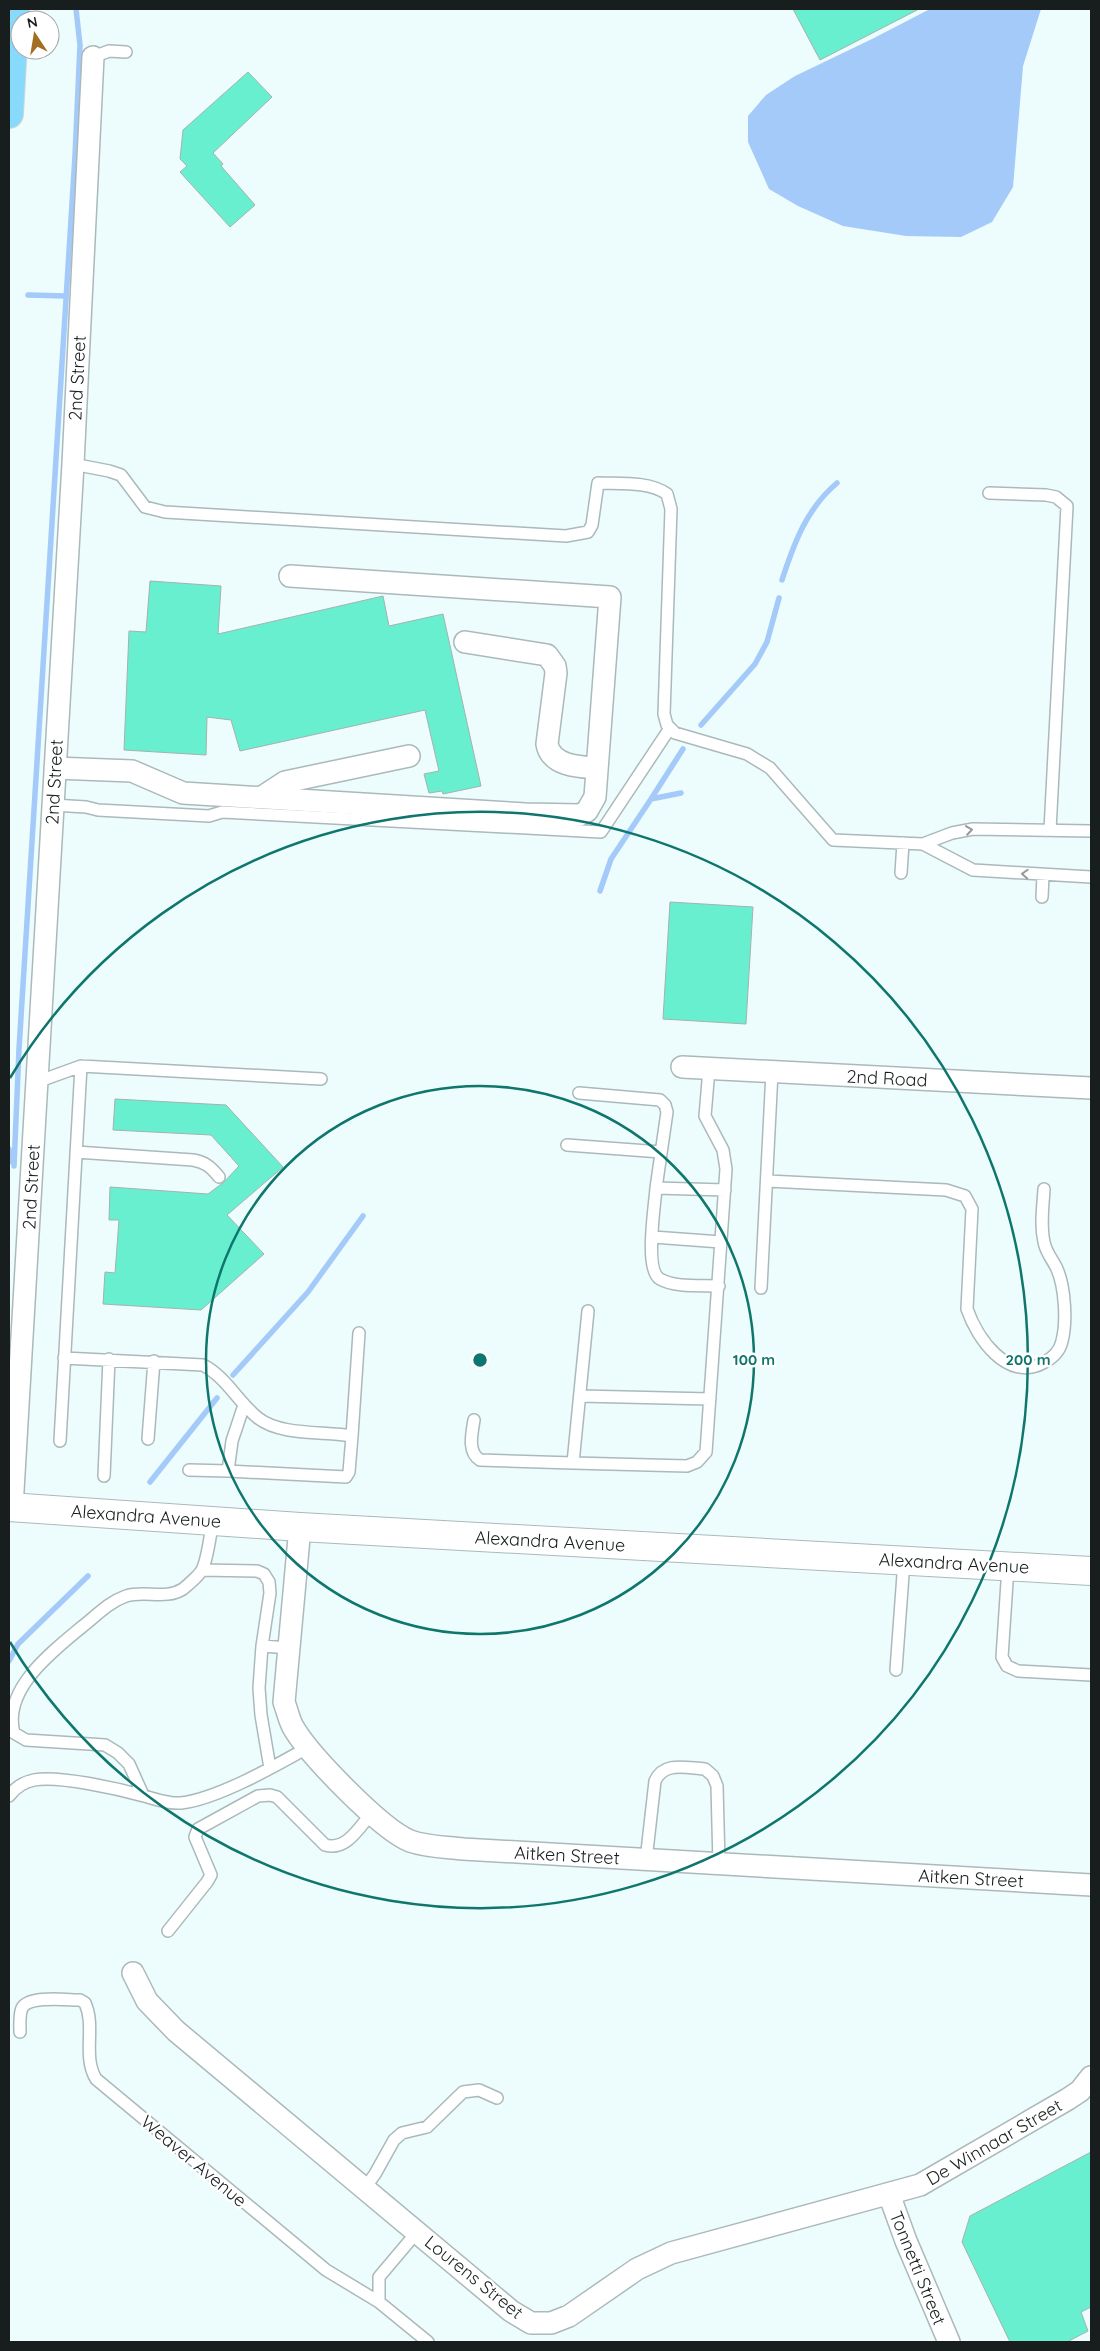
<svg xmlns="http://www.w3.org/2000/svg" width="1100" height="2351" font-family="Quicksand,sans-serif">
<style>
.water{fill:#a3caf8}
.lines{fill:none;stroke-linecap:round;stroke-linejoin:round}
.stream{stroke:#a3caf8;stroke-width:5.5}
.building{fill:#68efcf;stroke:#a5b2ae}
.lane-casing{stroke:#abb9ba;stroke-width:14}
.street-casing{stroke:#abb9ba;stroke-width:24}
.secondary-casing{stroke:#abb9ba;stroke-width:30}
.highway-casing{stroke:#d5d6d6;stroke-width:30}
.lane{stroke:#fff;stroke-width:11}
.street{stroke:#fff;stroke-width:21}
.secondary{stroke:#fff;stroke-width:28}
.highway{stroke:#87dafc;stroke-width:28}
.oneway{stroke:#979a9a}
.ring{fill:none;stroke:#0f766e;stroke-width:2.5}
.labels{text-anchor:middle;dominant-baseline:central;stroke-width:5;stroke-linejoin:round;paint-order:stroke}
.street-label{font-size:18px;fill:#181e1e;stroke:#fff}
.centre{fill:#0f766e;stroke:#fff;stroke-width:2.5}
.ring-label{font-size:15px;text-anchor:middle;font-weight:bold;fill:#0f766e;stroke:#fff;stroke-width:5;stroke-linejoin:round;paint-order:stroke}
</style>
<rect width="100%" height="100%" fill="#edfcfc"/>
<path class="water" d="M930,9H1041L1023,66L1013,187L992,222L961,237L906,236L843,226L798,206L769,189L748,142V116L766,95L795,76L872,39Z"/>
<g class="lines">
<path class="stream" d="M28,295L66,296
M782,580C794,543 807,508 837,483
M701,725L755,664L767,642L779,598
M651,799L683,749
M600,891L611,859L651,799L681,793
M9,1149L12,1162
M14,1166L19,1049L75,156L80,45L76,9
M233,1375L308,1292L363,1216
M150,1482L217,1398
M9,1661L18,1644L88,1576"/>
</g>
<path class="building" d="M793,9H919L820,60Z
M248,72L272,97L213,153L223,164L221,166L255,205L230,227L180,172L187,166L180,159L183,130Z
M150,581L221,586L218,634L383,596L389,626L443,614L481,786L443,794L442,791L429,793L424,774L439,771L425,710L240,751L231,720L207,717L206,755L124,750L129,631L146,632Z
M670,902L753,907L746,1024L663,1019Z
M115,1099L226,1105L283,1167L227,1215L264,1254L201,1310L103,1304L105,1272L115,1273L119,1220H109L110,1187L208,1194L224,1182L239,1166L211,1135L113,1130Z
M1091,2152V2307L1081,2312L1088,2331L1067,2342H1010L962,2242L970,2216Z"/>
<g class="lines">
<g class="lane-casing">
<path id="lane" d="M93,57L109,51L126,52
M73,464L109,471L121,475L145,507L165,512L566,536L588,532L592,525L598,483C619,484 649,481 667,494L671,509L664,714L667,725L675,733L747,754L770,768L833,840L923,844L952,833L973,829L1091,831
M989,493L1046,495L1056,497L1067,506L1050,830
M53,805L86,807L98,810L209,816L222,812L601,832L670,728
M923,844L973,870L1091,877
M901,873L903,843
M1042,897L1043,875
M37,1082L81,1066L321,1079
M579,1093L660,1100L665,1105L667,1112L656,1188
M567,1145L661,1152
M76,1152L193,1160C205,1162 211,1167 219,1177
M768,1181L946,1190L965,1196L972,1209L967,1309C977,1338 1007,1382 1043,1363C1053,1358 1060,1351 1062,1341C1067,1322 1065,1287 1057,1269C1053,1260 1046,1253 1044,1242C1040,1225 1043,1207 1044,1189
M653,1237L721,1242
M719,1286C701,1285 676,1288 660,1279C644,1270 655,1205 656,1188L725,1190
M761,1288L772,1072
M588,1311L573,1463L687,1466L697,1462L706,1452L726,1169L723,1150L705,1116L709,1069
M64,1358L203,1365C226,1377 238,1402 258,1418C281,1436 324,1431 352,1436L349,1472L346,1477L228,1471
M580,1396L710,1399
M474,1420C472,1433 467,1452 480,1460L573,1463
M352,1436L359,1333
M148,1439L154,1361
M60,1441L81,1066
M189,1470L228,1471L232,1441L244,1405
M104,1476L109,1359
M1008,1567L1002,1657L1007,1666L1018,1671L1091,1675
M202,1570L257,1571L264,1574L269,1582L270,1593L262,1646L259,1688L261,1715L270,1768
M262,1646L290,1648
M896,1670L904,1561
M143,1795L129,1764L118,1753L105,1745L26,1740L14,1733C2,1689 53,1651 83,1626C97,1615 109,1602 126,1596C144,1590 166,1600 183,1589C188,1585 199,1575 202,1570C208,1558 210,1534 213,1521
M9,1796C15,1788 24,1782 34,1780C58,1775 119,1789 144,1796C156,1799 168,1804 181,1803C217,1799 275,1766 307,1748
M646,1860L655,1781C664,1761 686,1768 705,1769L713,1776L717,1786L719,1864
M168,1931L207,1882L211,1875L195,1837L198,1829L258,1796L270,1795L277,1797L325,1845C346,1851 358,1829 371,1814
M20,2032C20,2025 19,2015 22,2008C29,1995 67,2000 80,2000L85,2003C96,2027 82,2056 96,2079L326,2270L379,2302L428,2342
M365,2188L375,2174L394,2140L402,2133L427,2127L463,2092L479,2090L497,2098
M379,2302V2277L417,2232"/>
</g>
<g class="street-casing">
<path id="street" d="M465,642L547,655L555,666L556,673L547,744C551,766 579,767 597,768
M55,768L132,771L183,793L526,814L580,815L587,811L595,797L610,597L290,576
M262,797L285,782L409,756
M682,1067L1091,1088
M12,1508L73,464L93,57
M300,1527L284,1702C287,1710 289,1720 293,1727C309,1755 381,1829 410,1841C427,1847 445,1847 463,1849L1091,1885
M133,1973L147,2001L176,2031L511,2311L531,2323H551L569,2316L637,2269L671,2253L920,2185L1068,2099L1080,2091L1091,2077
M889,2194L906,2241L949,2342"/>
</g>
<g class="secondary-casing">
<path id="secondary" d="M9,1507L300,1527L1091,1571"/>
</g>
<g class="highway-casing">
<path id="highway" d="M9,114L15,9"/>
</g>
<use href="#lane" class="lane"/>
<use href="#street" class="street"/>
<use href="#secondary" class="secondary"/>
<use href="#highway" class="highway"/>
</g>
<defs><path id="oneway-chevron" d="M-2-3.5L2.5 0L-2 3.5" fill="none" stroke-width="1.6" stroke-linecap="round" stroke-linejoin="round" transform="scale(1.25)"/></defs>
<g class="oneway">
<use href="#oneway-chevron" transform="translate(969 830) rotate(-8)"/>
<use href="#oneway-chevron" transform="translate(1025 874) rotate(-177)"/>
</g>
<g class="ring">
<circle cx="480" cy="1360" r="274"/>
<path d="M10 1078A548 548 0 1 1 10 1642"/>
</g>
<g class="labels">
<g class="street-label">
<text transform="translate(77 378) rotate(-87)">2nd Street</text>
<text transform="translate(54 782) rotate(-87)">2nd Street</text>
<text transform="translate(887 1078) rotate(3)">2nd Road</text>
<text transform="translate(31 1187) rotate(-87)">2nd Street</text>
<text transform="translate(146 1516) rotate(4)">Alexandra Avenue</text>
<text transform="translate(550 1541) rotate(3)">Alexandra Avenue</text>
<text transform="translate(954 1563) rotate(3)">Alexandra Avenue</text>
<text transform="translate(567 1855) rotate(3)">Aitken Street</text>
<text transform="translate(971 1878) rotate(3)">Aitken Street</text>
<text transform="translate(994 2142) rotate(-30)">De Winnaar Street</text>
<text transform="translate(194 2161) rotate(40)">Weaver Avenue</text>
<text transform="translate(918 2268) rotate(68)">Tonnetti Street</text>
<text transform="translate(474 2277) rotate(39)">Lourens Street</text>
</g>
</g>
<circle cx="480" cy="1360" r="8" class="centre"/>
<g class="ring-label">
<text x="754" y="1365">100 m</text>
<text x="1028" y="1365">200 m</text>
</g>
<rect width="1100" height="2351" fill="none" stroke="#181e1e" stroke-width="20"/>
<g transform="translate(35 35) rotate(348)"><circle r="24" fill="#ffffff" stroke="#a3a5a5"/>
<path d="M0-4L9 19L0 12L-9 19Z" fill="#a16e24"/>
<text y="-8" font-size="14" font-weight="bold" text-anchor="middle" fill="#181e1e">N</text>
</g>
</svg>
